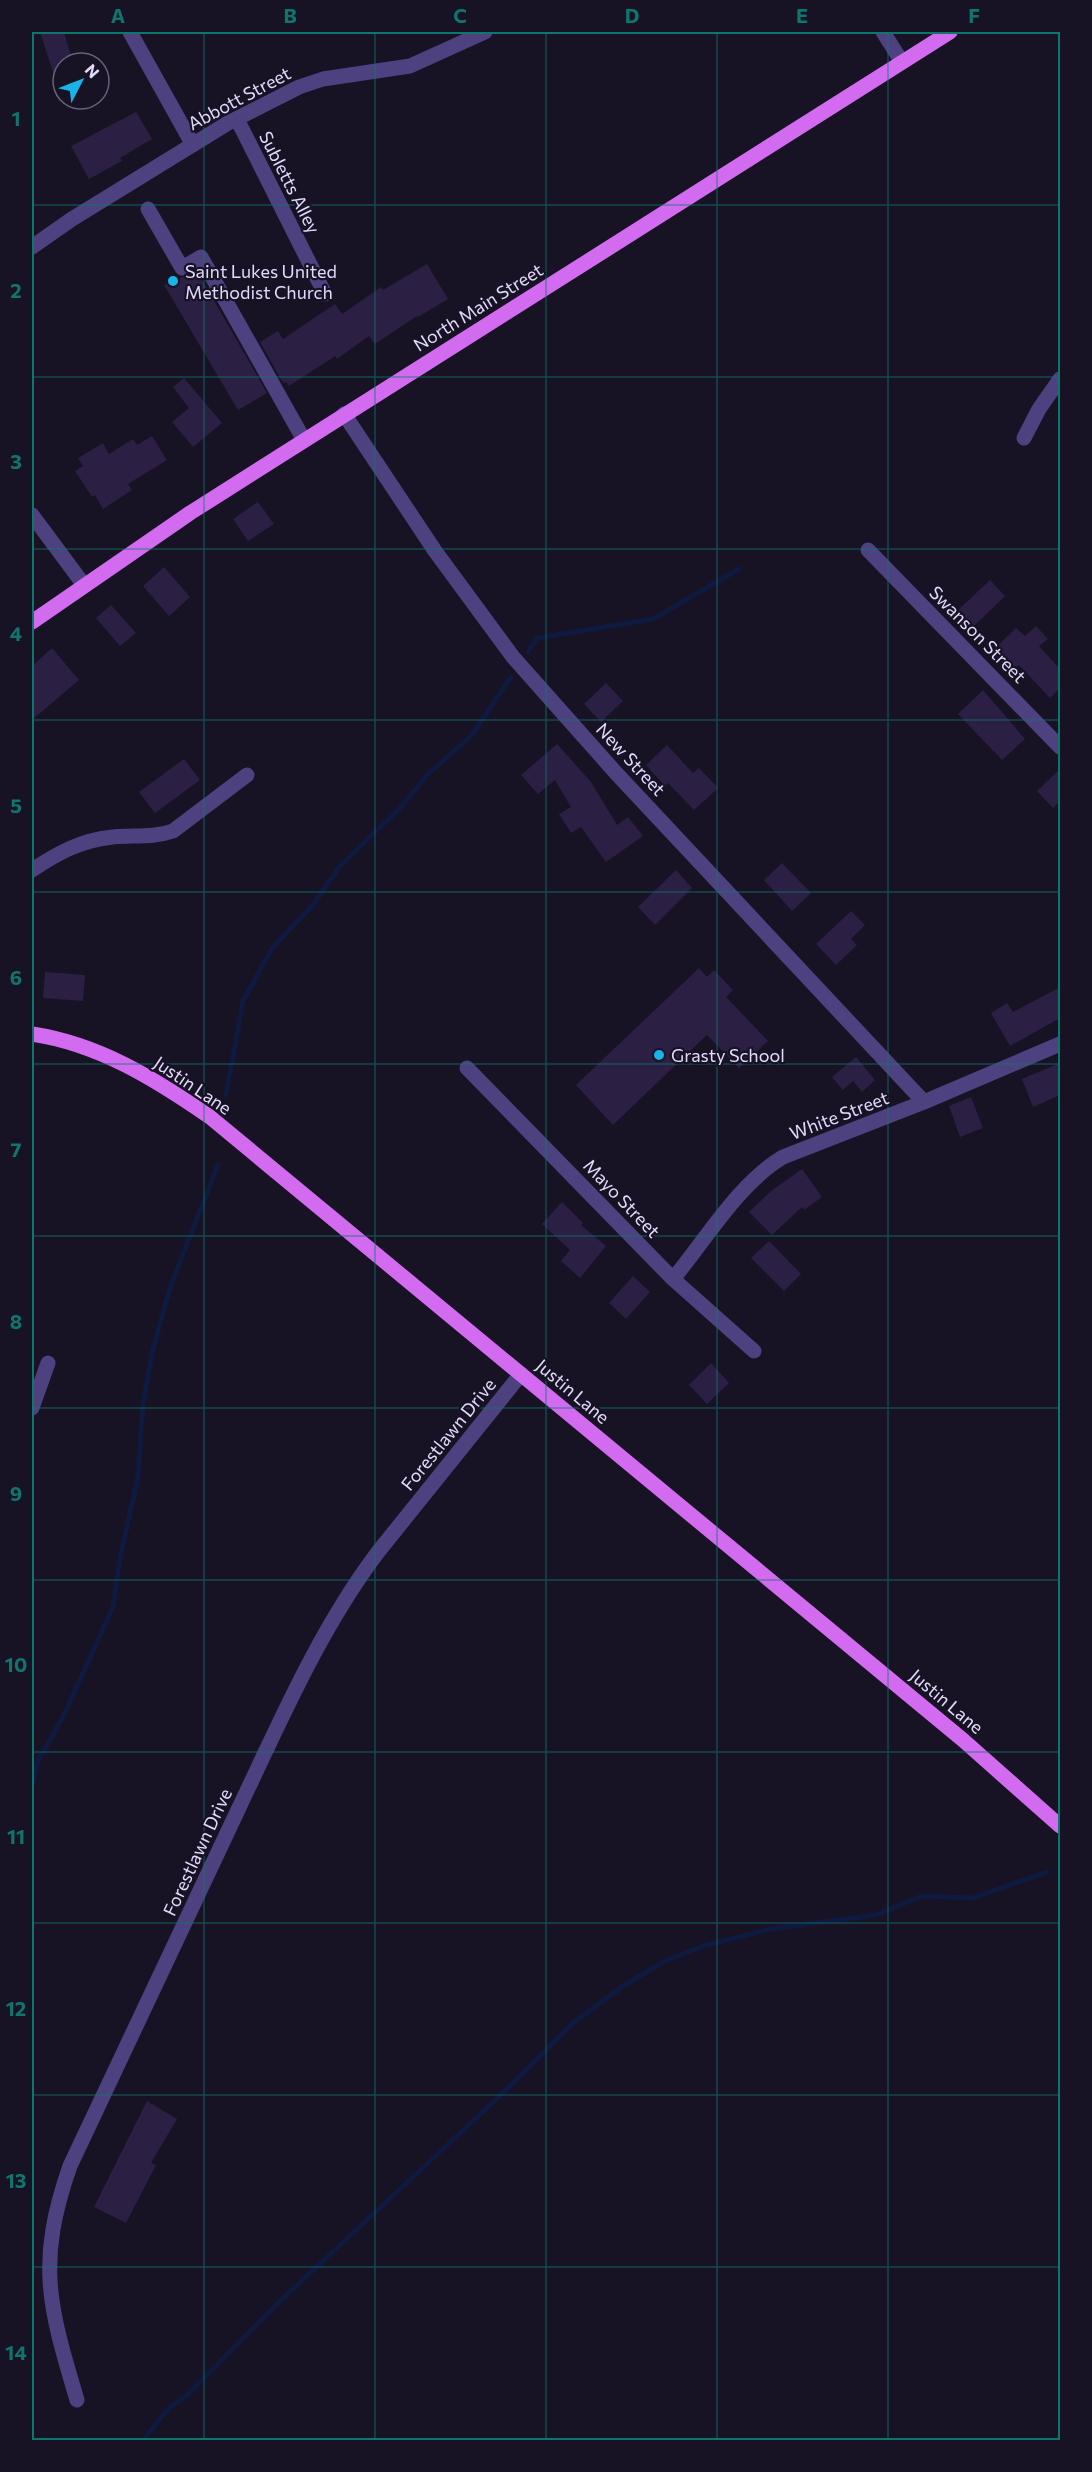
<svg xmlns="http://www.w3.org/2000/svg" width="1092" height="2472" font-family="Commissioner,sans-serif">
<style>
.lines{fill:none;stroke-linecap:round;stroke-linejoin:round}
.stream{stroke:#0f1a40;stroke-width:5}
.building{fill:#2c1f44}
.minor{stroke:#4d417f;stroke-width:15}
.major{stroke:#d36bf1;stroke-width:15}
.grid{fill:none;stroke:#0f766e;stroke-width:1.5;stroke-opacity:0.55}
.poi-dot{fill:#18b4e8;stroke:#181225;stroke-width:2}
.labels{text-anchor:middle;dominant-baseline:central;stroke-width:4.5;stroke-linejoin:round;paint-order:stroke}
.street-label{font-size:18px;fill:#e2d9fb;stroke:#181225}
.poi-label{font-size:18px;fill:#e2d9fb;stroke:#181225;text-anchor:start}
.neatline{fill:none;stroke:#0f766e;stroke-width:2}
.grid-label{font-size:20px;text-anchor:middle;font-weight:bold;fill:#0f766e}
</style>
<rect width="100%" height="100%" fill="#181225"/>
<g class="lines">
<path class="stream" d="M528,652L537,638L653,619L739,569
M226,1095L243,1001L272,948L314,904L339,867L401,807L427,775L472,735L511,677
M32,1786L38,1761L65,1713L113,1607L120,1558L138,1477L143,1403L153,1349L171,1285L218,1165
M143,2440L170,2407L186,2396L278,2303L505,2091L573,2023L626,1984L665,1961L703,1946L771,1929L876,1915L922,1896L973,1898L1047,1872"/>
</g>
<path class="building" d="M40,32H64L73,63H63V94H60Z
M136,112L152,139L120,158L122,161L89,179L71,146Z
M427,264L448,299L418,317L417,316L375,344L369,336L337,359L335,356L289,386L286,382L283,383L260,342L278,331L283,339L335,304L342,314L381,287L383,290Z
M197,271L267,393L238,410L164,285Z
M184,378L222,423L193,447L172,422L189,408L173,387Z
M152,436L167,460L128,484L132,490L103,509L95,495L92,497L75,471L83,466L78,458L103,443L109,454L133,439L137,445Z
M258,502L274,524L248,541L233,519Z
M164,567L190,597L169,616L143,586Z
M990,580L1005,596L971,629L956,612Z
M111,605L136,633L120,646L96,618Z
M1036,626L1048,639L1039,646L1060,669V688L1050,698L1019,665L1011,673L991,652L1016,628L1025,636Z
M52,648L79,680L32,720V666Z
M606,683L623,701L601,722L584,704Z
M983,690L1025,739L1002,760L958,714Z
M557,744L591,782L617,825L628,817L643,836L606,862L581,827L571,833L559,814L571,807L555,780L538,794L521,775Z
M667,745L693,773L699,768L718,788L694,810L668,783L665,786L646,765Z
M184,759L200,780L155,813L139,792Z
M1060,769V801L1053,808L1037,791Z
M782,863L811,893L792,911L764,880Z
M676,870L692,888L655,925L638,907Z
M851,911L865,925L851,939L857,945L836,965L816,944Z
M699,968L707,977L714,970L733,990L726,997L768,1041L739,1068L707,1035L613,1125L576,1085Z
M45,972L85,975L83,1001L43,998Z
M1060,987V1018L1010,1046L991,1013L1007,1003L1013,1012Z
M856,1057L875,1080L862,1092L853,1081L843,1090L832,1077Z
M1060,1063V1095L1033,1107L1022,1079Z
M971,1097L983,1128L960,1137L949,1106Z
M802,1169L822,1197L804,1210L802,1207L772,1235L749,1212L771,1191Z
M562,1202L583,1223L581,1225L606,1246L580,1278L561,1261L570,1250L542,1224Z
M769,1241L801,1274L784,1291L751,1258Z
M633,1276L650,1292L626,1319L609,1303Z
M711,1363L729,1383L707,1404L689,1385Z
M147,2101L177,2119L151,2163L156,2165L126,2223L94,2207Z"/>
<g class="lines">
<path class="minor" d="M130,32L193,145
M883,32L902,62
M237,119L325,294
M148,209L182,268L201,257L304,440
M32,247L72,219L228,123L299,87L323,79L410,66L485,32
M344,414L435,551L513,657L616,773L924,1102
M1024,438L1039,409L1060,379
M32,515L84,585
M868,550L1060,747
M32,870C58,853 81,840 113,837C133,835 153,838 173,831L247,775
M467,1068L673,1279L754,1351
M673,1279C706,1239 739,1183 783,1157L924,1102L1060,1044
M32,1408L48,1363
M77,2400C49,2306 36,2263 70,2166C126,2048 181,1930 237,1812C279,1724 319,1630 378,1552L521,1374"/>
<path class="major" d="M32,622L190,513L950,32
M32,1034C99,1044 155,1079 210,1117L963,1740L1060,1826"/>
</g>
<path class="grid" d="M204,32V2440M375,32V2440M546,32V2440M717,32V2440M888,32V2440M32,205H1060M32,377H1060M32,549H1060M32,720H1060M32,892H1060M32,1064H1060M32,1236H1060M32,1408H1060M32,1580H1060M32,1752H1060M32,1923H1060M32,2095H1060M32,2267H1060"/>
<g class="poi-dot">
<circle cx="173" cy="281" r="6"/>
<circle cx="659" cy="1055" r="6"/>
</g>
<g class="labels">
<g class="street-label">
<text transform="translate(239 98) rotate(-28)">Abbott Street</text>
<text transform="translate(290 182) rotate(63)">Subletts Alley</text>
<text transform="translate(478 307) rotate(-32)">North Main Street</text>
<text transform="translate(978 634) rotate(45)">Swanson Street</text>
<text transform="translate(631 759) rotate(47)">New Street</text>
<text transform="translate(193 1085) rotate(34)">Justin Lane</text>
<text transform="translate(839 1115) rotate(-21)">White Street</text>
<text transform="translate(622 1198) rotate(46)">Mayo Street</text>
<text transform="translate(573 1391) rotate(40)">Justin Lane</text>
<text transform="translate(448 1434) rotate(-51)">Forestlawn Drive</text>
<text transform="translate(947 1701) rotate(40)">Justin Lane</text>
<text transform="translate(197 1852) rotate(-65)">Forestlawn Drive</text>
</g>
<g class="poi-label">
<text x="185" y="271">Saint Lukes United<tspan x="185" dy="21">Methodist Church</tspan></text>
<text x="671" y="1055">Grasty School</text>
</g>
</g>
<rect width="1092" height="2472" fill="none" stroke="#181225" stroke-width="66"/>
<g transform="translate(81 81) rotate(48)"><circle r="28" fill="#181225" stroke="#69627b" stroke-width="1.5"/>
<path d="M0-4.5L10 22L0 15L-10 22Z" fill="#18b4e8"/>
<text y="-9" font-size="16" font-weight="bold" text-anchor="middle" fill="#e2d9fb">N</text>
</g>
<rect x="33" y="33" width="1026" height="2406" class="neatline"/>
<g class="grid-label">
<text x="118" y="23">A</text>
<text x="290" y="23">B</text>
<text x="460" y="23">C</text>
<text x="632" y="23">D</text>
<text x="802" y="23">E</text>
<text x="974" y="23">F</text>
<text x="16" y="126">1</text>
<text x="16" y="298">2</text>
<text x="16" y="469">3</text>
<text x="16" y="641">4</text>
<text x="16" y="813">5</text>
<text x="16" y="985">6</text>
<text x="16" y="1157">7</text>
<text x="16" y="1329">8</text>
<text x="16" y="1501">9</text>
<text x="16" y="1672">10</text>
<text x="16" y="1844">11</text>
<text x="16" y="2016">12</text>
<text x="16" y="2188">13</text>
<text x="16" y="2360">14</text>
</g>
</svg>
